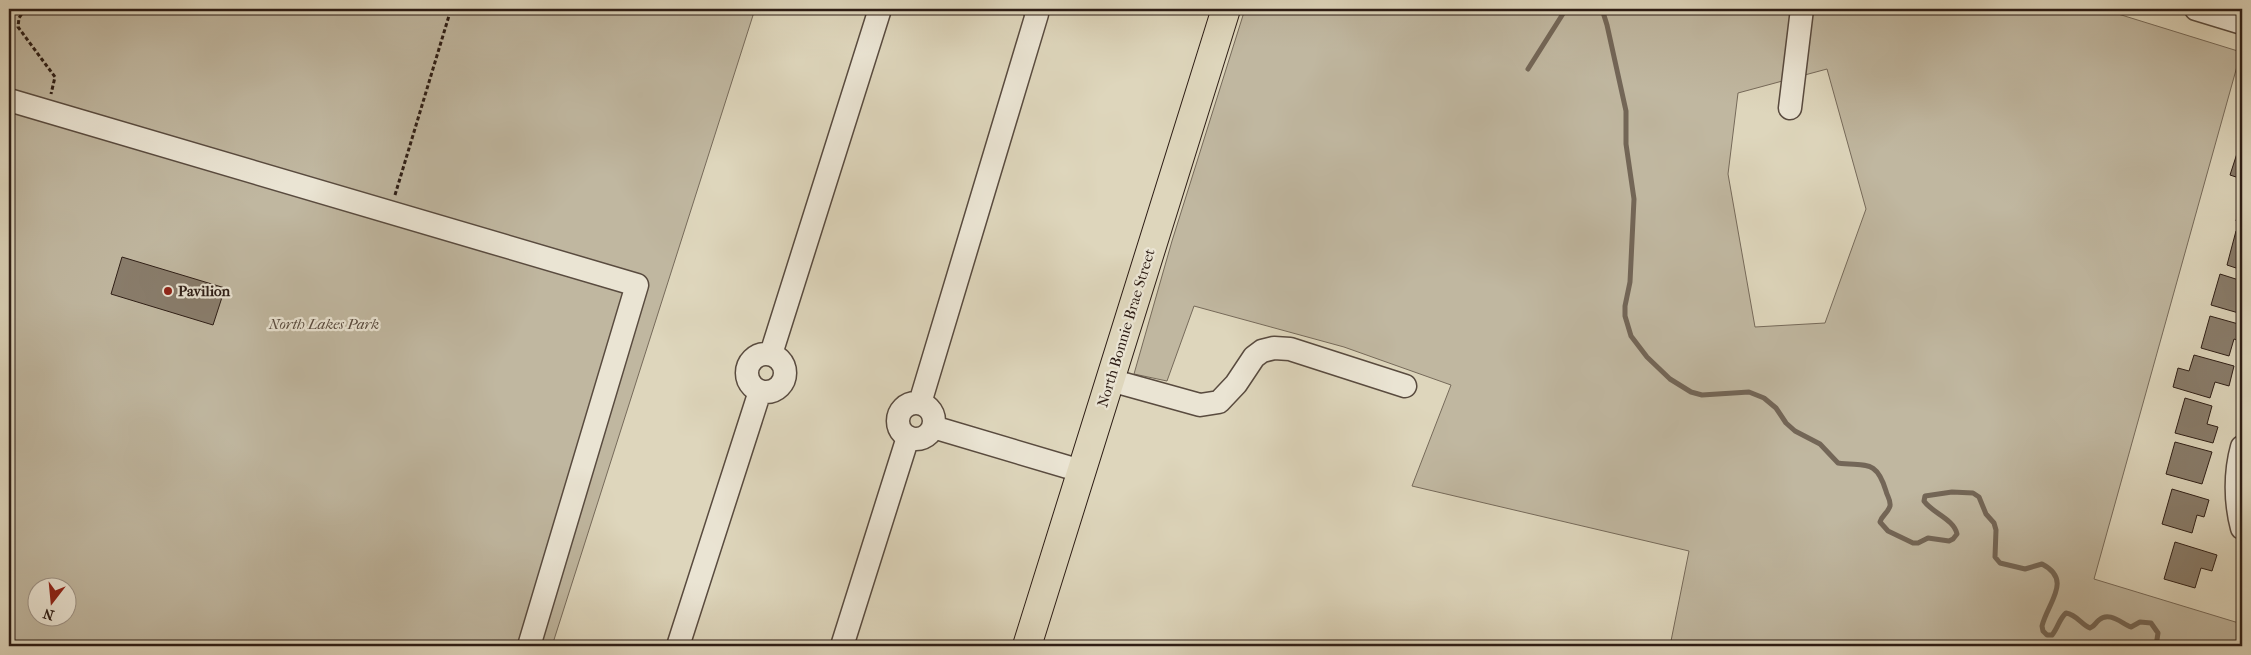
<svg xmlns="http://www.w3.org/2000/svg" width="2251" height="655" font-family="'IM FELL French Canon',serif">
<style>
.green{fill:#c0b7a0;stroke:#766a5a;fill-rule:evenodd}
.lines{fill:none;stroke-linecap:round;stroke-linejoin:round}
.stream{stroke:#736657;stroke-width:5}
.building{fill:#897d6c;stroke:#2d1d15}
.minor-casing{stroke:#594b3f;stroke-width:25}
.major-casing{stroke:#2d1d15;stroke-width:30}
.path{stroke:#2d1d15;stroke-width:3;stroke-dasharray:4 2.5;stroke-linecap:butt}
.minor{stroke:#eae4d3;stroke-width:22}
.major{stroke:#ded6bc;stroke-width:28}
.poi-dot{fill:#8f2418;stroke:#eae4d3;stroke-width:2}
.labels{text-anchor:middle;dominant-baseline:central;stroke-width:4.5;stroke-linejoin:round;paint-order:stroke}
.poi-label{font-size:15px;font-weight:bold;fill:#2d1d15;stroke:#eae4d3;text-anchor:start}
.park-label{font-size:15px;font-style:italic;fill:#594b3f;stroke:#eae4d3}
.street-label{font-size:15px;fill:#2d1d15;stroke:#eae4d3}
</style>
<rect width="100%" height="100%" fill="#ded6bc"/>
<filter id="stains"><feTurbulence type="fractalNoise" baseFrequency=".004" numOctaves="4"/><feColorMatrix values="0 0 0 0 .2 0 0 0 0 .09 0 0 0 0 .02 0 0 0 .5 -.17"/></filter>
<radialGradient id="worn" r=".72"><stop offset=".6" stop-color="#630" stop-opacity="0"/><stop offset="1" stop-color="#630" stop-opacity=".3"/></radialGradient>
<path class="green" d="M9,9H755L552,646H9ZM38,588H68V618H38Z
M1245,9H2102L2241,52L2094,579L2242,624V646H1670L1689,551L1412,486L1451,385L1344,347L1194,306L1167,381L1134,374L1172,241ZM1827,69L1866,209L1825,323L1755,327L1728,174L1738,93Z"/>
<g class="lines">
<path class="stream" d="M1602,9L1607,25L1626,111V144L1634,199L1630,282L1625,306V316L1631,336L1647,357L1670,379L1691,392L1702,395L1749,392L1764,398L1776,408L1786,423L1795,431L1820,444L1838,463C1865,467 1876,458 1886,491C1887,496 1891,500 1890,506C1888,513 1882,515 1880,522L1888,531L1913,543H1918L1928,538L1949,541L1953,539L1957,534C1954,519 1932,513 1924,501L1925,496L1952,492L1973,493L1979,497L1986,514L1994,523L1996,530L1995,557L2000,563L2025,569L2042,564C2073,580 2048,602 2042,626L2043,631L2047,635H2052C2058,628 2059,619 2066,613C2077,615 2081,624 2090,628C2095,626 2095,623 2099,620C2109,611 2121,623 2131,627L2140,622L2151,623L2158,633L2156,646
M1528,69L1566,9"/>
</g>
<path class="building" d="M2242,138V179L2230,175Z
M2242,199V223L2236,221Z
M2236,231L2242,233V270L2227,265Z
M122,257L225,288L213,325L111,294Z
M2220,274L2242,281V314L2211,305Z
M2210,316L2242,325V342L2234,339L2229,356L2201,348Z
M2194,355L2234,366L2229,386L2215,382L2210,398L2173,387L2178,368L2189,371Z
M2185,398L2212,406L2207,424L2218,427L2213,443L2175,433Z
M2175,442L2212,452L2202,484L2166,474Z
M2172,489L2209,500L2204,517L2197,515L2192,533L2162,524Z
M2175,542L2217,555L2212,571L2201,568L2195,588L2164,579Z"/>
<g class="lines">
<g class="minor-casing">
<path id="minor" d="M2196,9L2242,23
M9,100L637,285L529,646
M1790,108L1802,9
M771,354L880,9
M747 373a19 19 0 1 1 38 0a19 19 0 1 1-38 0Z
M1110,380L1200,405L1219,402L1236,384L1254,357L1262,351L1274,348L1290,349L1405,386
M898 421a18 18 0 1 1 36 0a18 18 0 1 1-36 0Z
M920,403L1037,14L1034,9
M933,427L1081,471
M2242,447C2235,472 2235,502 2242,528
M678,646L760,391
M842,646L908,437"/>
</g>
<g class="major-casing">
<path id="major" d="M1027,646L1226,9"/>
</g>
<path class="path" d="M25,9L19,18L18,27L55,77L51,94
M395,195L451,9"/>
<use href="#minor" class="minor"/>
<use href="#major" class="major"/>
</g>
<circle class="poi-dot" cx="168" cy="291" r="5"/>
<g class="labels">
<g class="poi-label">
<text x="178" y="291">Pavilion</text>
</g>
<g class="park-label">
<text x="324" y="324">North Lakes Park</text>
</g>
<g class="street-label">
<text transform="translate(1126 328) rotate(-73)">North Bonnie Brae Street</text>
</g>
</g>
<rect width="2251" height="655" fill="none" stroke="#ded6bc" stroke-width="30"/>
<rect x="10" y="10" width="2231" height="635" fill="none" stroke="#2d1d15" stroke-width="2.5"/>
<rect x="15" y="15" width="2221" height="625" fill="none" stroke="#2d1d15"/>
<g transform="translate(52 602) rotate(196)"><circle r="24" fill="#eae4d3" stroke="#9e9487"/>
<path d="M0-4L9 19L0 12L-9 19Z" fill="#8f2418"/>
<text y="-8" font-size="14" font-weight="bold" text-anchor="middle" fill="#2d1d15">N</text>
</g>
<rect width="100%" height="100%" filter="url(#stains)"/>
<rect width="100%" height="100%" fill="url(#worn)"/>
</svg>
